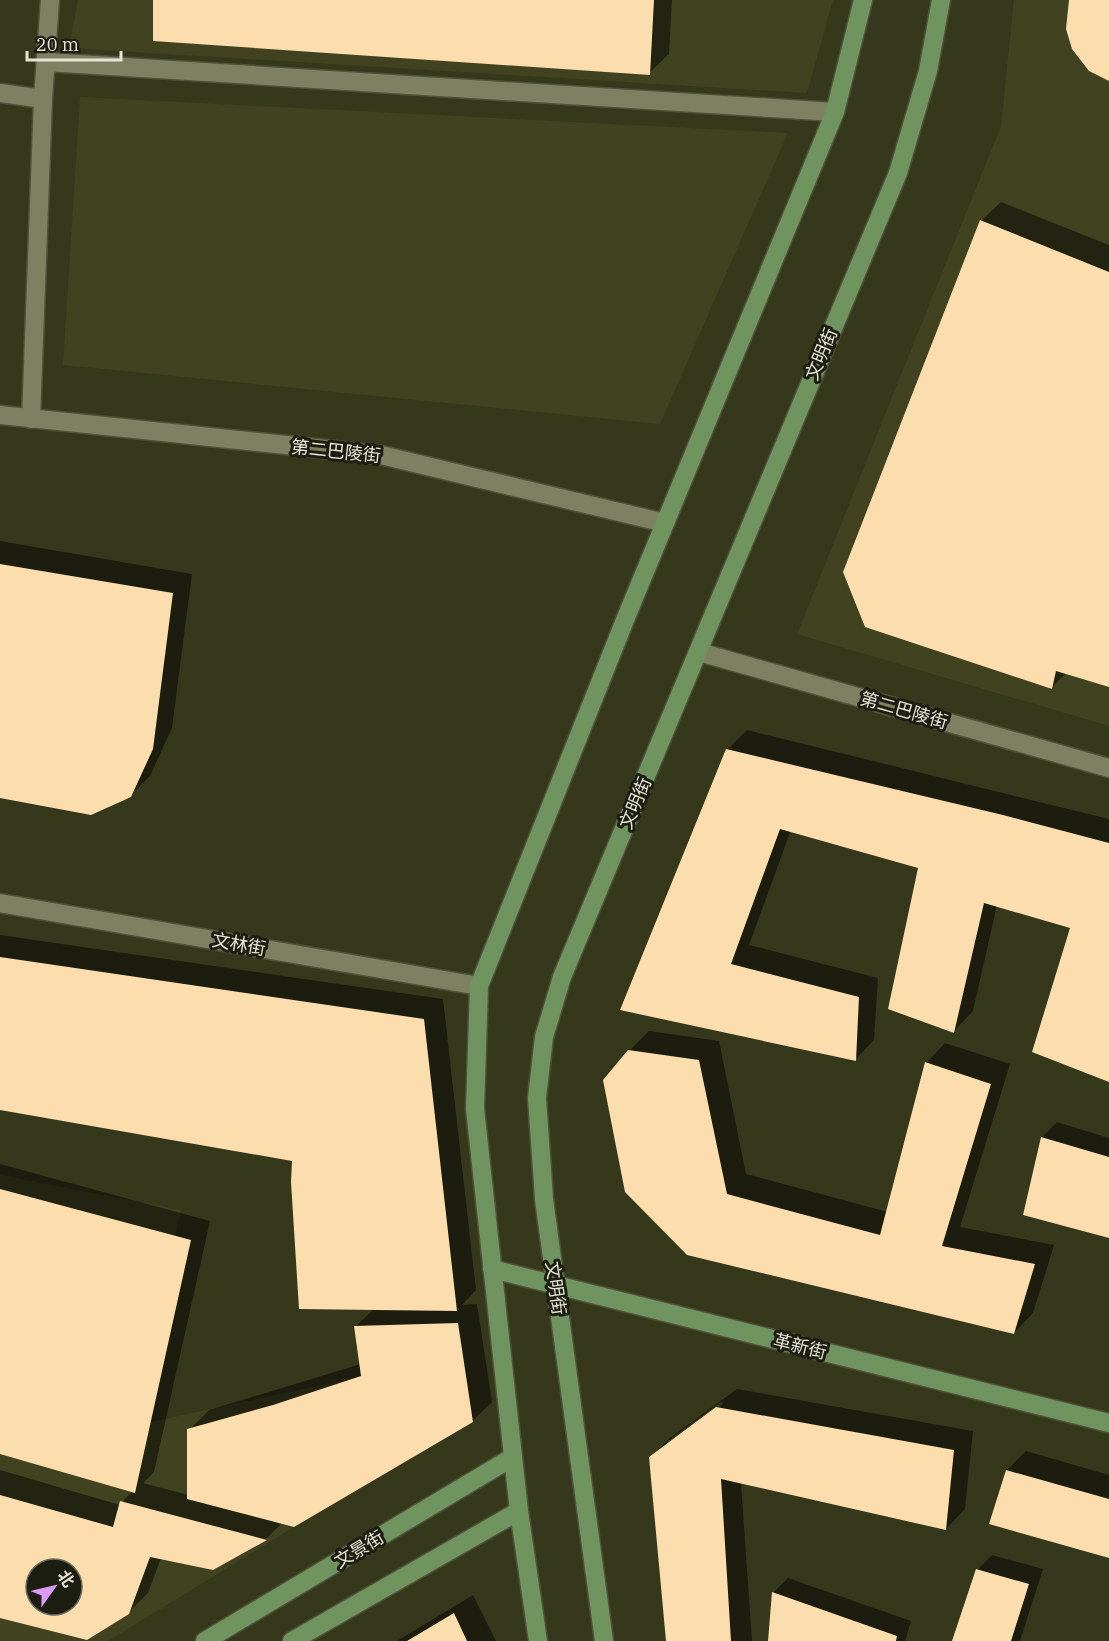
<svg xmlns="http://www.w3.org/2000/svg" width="1109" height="1641" font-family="'IBM Plex Serif','Noto Sans SC',serif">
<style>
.built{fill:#41421f;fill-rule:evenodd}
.shadow{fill:#0007;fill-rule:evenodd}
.building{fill:#fcdeae;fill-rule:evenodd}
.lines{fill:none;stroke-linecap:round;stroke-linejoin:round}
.minor-casing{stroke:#51523a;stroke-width:21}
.major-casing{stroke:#51523a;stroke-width:21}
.minor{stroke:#7e8062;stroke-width:18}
.major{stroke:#709460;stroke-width:18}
.labels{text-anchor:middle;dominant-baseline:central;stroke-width:6;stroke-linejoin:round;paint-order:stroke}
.street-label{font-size:18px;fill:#e4e5d5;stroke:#1d1e12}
</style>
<rect width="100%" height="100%" fill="#36381c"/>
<path class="built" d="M78,0H833L807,93L69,48Z
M1014,0H1109V726L797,634L1001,126Z
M80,97L788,133L660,424L63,365Z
M0,1175L181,1210L132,1426L451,1357L473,1422L294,1527L108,1641H0ZM36,1569H72V1605H36Z"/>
<path class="shadow" d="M154,0H672L669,54L649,73Z
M1001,202L1109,245V685L1066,673L1052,687L981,221Z
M0,541L192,574L172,728L150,776L130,796L0,797Z
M747,730L1109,819V1080L1072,927L997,905L973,1011L954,1031L920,867L791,830L749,945L878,978L874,1040L855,1060L622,1008L728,749Z
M0,935L443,999L476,1290L462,1305L477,1304L492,1402L472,1421L283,1522L266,1539L213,1568L161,1558L148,1593L128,1613L0,1616V1470L120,1505L132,1491L0,1453V1164L210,1221L154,1472L143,1483L188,1495L189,1430L209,1410L361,1364L355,1327L374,1309L293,1159L0,1108ZM36,1569H72V1605H36Z
M649,1031L719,1041L746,1174L888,1212L926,1063L945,1043L1010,1064L960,1227L1054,1245L1033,1313L1014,1333L688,1254L629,1051Z
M1057,1122L1109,1138V1237L1025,1214L1042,1137Z
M737,1389L973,1431L965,1509L946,1529L741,1482L752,1641H668L650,1458L670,1438ZM721,1402L723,1404L668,1445V1441Z
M1026,1451L1109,1475V1556L1007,1470Z
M992,1555L1043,1569L1020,1641H954L977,1570Z
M788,1578L911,1621L905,1641H770L773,1593Z
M473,1595L496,1641H397Z"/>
<path class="building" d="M153,0H654L650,75L153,41Z
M1069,0H1109V81L1089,71L1072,49L1066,29Z
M980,220L1109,272V687L1056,671L1052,689L865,627L843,572Z
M0,564L173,593L153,749L131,797L91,815L0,798Z
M726,749L1003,815L1109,843V1082L1032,1052L1070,928L984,903L954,1033L888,1009L918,868L780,829L731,964L859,997L856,1061L620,1010Z
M0,957L424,1019L457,1311L299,1309L291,1182L292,1161L0,1110Z
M628,1050L699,1060L727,1194L880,1235L925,1062L991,1084L942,1246L1035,1264L1014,1334L687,1255L625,1192L603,1080Z
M1041,1137L1109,1157V1238L1023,1215Z
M0,1189L191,1240L135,1493L0,1454Z
M458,1323L473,1422L294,1527L187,1499V1429L273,1405L361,1376L354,1326Z
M716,1407L954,1450L946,1530L721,1479L731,1641H666L649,1457Z
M1006,1470L1109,1499V1558L989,1524Z
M0,1495L113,1527L120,1501L267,1540L213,1570L150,1557L129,1614L87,1640L0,1618ZM36,1569H72V1605H36Z
M976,1569L1029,1584L1011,1641H952Z
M772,1592L897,1636L896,1641H768Z
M454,1613L467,1641H407Z"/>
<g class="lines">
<g class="minor-casing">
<path id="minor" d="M46,62L835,112
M0,93L43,99
M0,415L381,455L665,523
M31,419L43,99L50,0
M699,652L1109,768
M0,903L479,986"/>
</g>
<g class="major-casing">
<path id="major" d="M492,1269L1109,1423
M205,1641L513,1457
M292,1641L519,1511
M538,1641L519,1511L475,1109L479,986L625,620L835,112L863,0
M604,1641L544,1199L537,1098L544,1037L562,977L898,173L928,71L941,0"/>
</g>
<use href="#minor" class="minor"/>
<use href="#major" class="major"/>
</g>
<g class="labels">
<g class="street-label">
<text transform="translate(821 354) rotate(-67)">文明街</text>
<text transform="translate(336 451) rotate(6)">第二巴陵街</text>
<text transform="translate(904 710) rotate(16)">第二巴陵街</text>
<text transform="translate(635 803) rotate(-67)">文明街</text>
<text transform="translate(239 944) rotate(10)">文林街</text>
<text transform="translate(556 1288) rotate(82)">文明街</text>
<text transform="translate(800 1346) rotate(14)">革新街</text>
<text transform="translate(359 1549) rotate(-31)">文景街</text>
</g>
</g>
<g transform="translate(54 1587) rotate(56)"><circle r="28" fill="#1d1e12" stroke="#6d6e60" stroke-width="1.5"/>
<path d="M0-4.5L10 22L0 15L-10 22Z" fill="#da9af6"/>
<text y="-9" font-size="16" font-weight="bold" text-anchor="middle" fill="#e4e5d5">北</text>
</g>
<path d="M27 51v9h94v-9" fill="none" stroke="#e4e5d5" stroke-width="3"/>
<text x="36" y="51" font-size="18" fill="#e4e5d5" stroke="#1d1e12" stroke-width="4.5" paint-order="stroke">20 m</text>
</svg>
